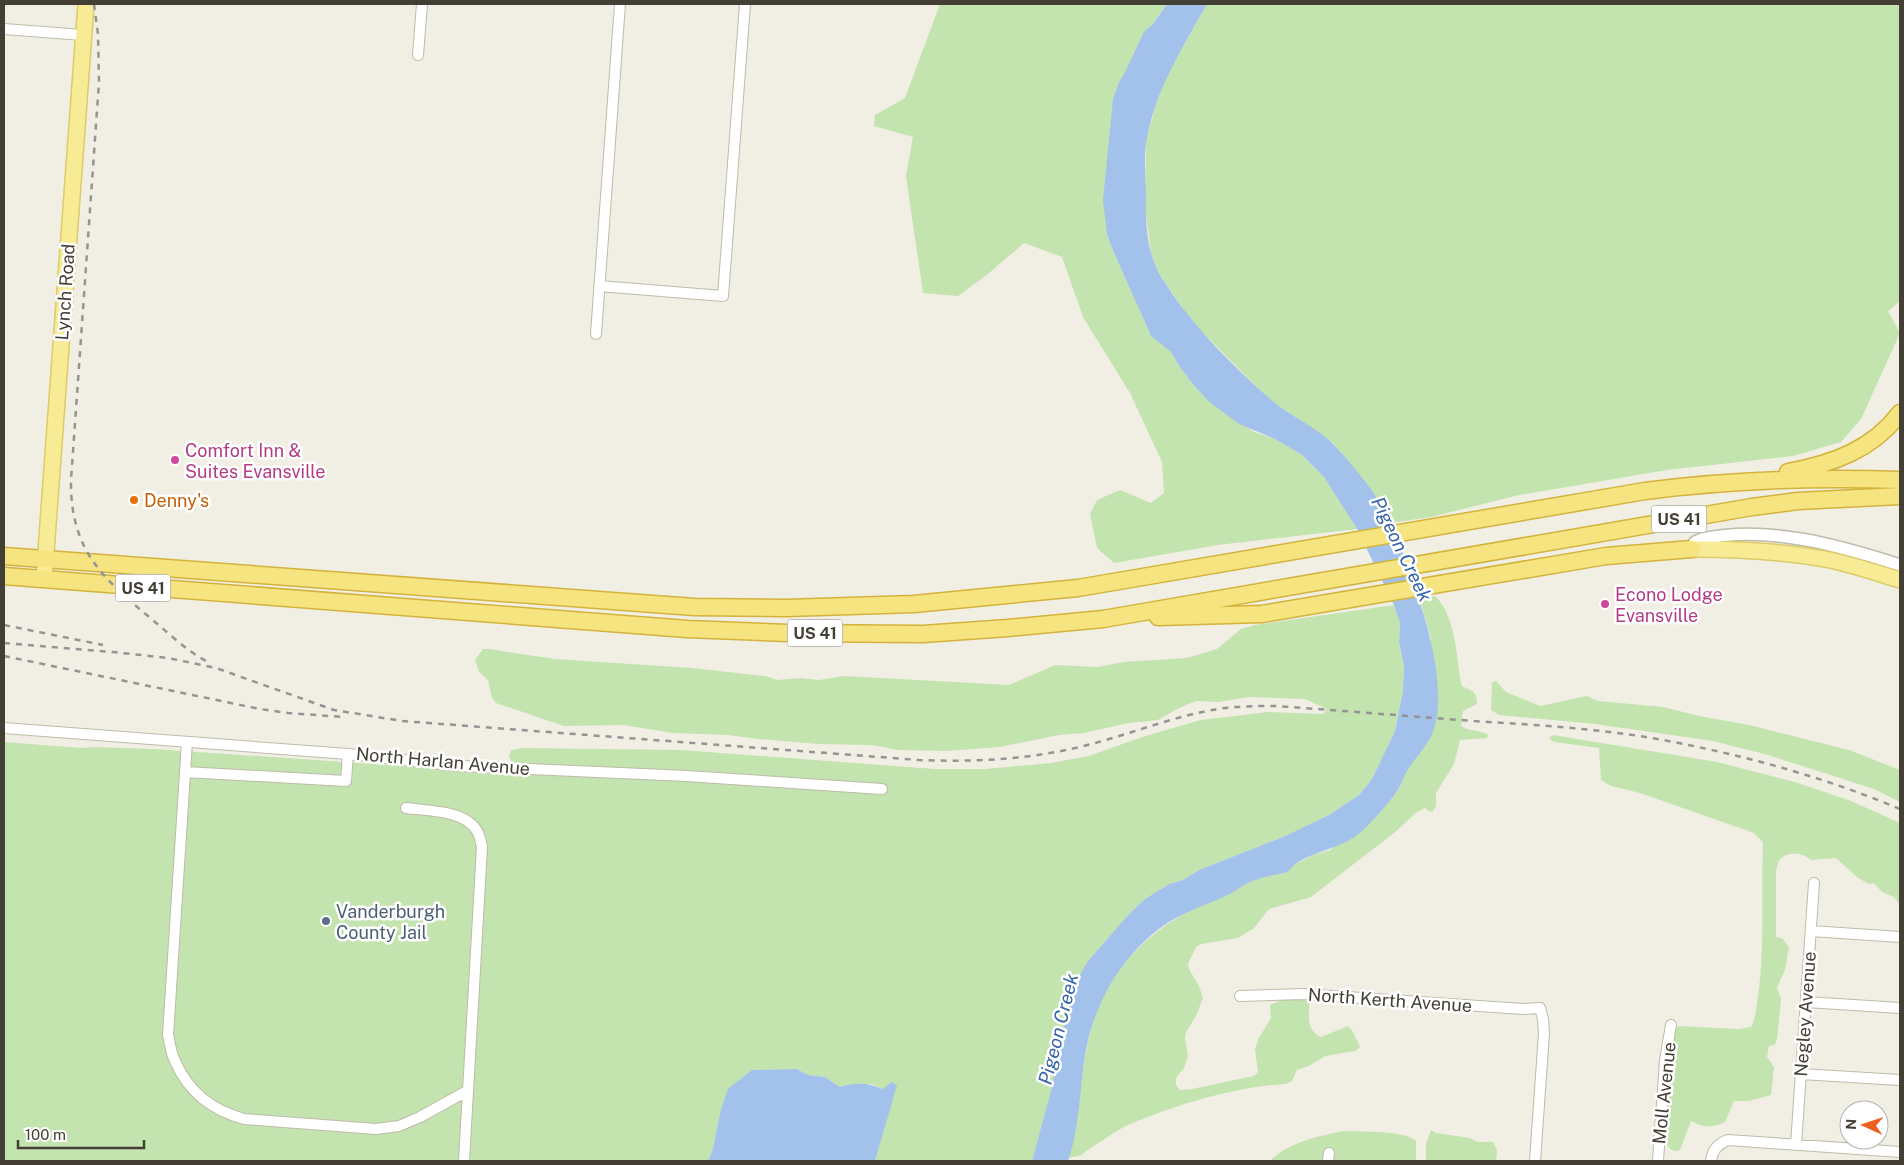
<svg xmlns="http://www.w3.org/2000/svg" width="1904" height="1165" font-family="'Public Sans',sans-serif">
<style>
.green{fill:#c3e3af}
.water{fill:#a3c2eb}
.lines{fill:none;stroke-linecap:round;stroke-linejoin:round}
.minor-casing{stroke:#bfbbaa;stroke-width:12}
.tertiary-casing{stroke:#bfbbaa;stroke-width:14}
.primary-casing{stroke:#dccb67;stroke-width:18}
.trunk-casing{stroke:#d3b33c;stroke-width:19}
.minor{stroke:#fff;stroke-width:10}
.tertiary{stroke:#fff;stroke-width:11}
.primary{stroke:#f8eb96;stroke-width:15}
.trunk{stroke:#f6e480;stroke-width:16}
.rail{stroke:#949494;stroke-width:2.5;stroke-dasharray:6 6;stroke-linecap:butt}
.hotel-dot{fill:#d1479c;stroke:#fff;stroke-width:2}
.food-dot{fill:#e8710a;stroke:#fff;stroke-width:2}
.service-dot{fill:#5c6f8a;stroke:#fff;stroke-width:2}
.labels{text-anchor:middle;dominant-baseline:central;stroke-width:5;stroke-linejoin:round;paint-order:stroke}
.shield{fill:#fff;stroke:#7b7971;stroke-width:1}
.shield-label{font-size:16px;font-weight:bold;fill:#433f34}
.street-label{font-size:18px;fill:#433f34;stroke:#fff}
.hotel-label{font-size:18px;fill:#b23c85;stroke:#fff;text-anchor:start}
.food-label{font-size:18px;fill:#c56008;stroke:#fff;text-anchor:start}
.service-label{font-size:18px;fill:#4e5e75;stroke:#fff;text-anchor:start}
.water-label{font-size:19px;font-style:italic;fill:#3565a8;stroke:#fff}
</style>
<rect width="100%" height="100%" fill="#f1efe4"/>
<path class="green" d="M940,4H1167L1153,24L1144,33L1125,72L1119,82L1107,223V234L1111,246L1151,336L1171,352L1179,366L1192,383L1208,401L1254,432L1275,439L1302,455L1324,477L1357,529L1218,545L1114,563L1097,548L1090,514L1097,500L1120,490L1151,503L1164,493L1162,462L1130,393L1083,317L1062,257L1024,243L988,274L958,296L923,293L906,176L913,137L874,126L875,115L905,98Z
M1207,4H1900V301L1888,311L1900,333L1861,419L1841,442L1793,456L1667,470L1519,495L1431,517L1391,523L1372,491L1334,444L1269,399L1201,331L1186,313L1157,270L1151,252L1145,208L1146,141L1154,111L1166,77Z
M1435,596C1455,614 1457,658 1461,684L1462,686C1473,691 1477,692 1477,704L1463,711L1461,726C1469,732 1480,729 1488,735L1487,738L1460,740L1454,764L1436,793V806L1433,811L1430,812L1425,808L1417,812L1394,833L1311,897L1269,909L1254,928L1238,938L1201,944L1196,947L1188,964L1189,969L1199,986L1203,998L1196,1016L1186,1032L1185,1038L1188,1056L1184,1068L1176,1078V1085L1180,1090L1192,1089L1254,1076L1258,1072L1255,1049L1259,1038L1271,1018L1270,1005L1286,998L1310,999C1309,1013 1305,1030 1321,1037L1348,1026L1352,1030L1360,1047L1355,1051L1325,1056L1309,1066L1297,1070L1292,1081L1286,1084C1237,1086 1171,1106 1126,1126C1112,1133 1099,1143 1086,1151L1082,1155L1069,1158C1079,1113 1080,1066 1093,1023C1108,970 1151,928 1200,906C1209,901 1219,899 1228,895C1235,892 1241,886 1247,883C1259,877 1275,875 1288,872L1292,866L1313,855L1330,850L1393,797L1401,785L1405,772L1426,744L1431,638L1420,600Z
M1394,605L1400,623L1399,642L1404,666L1403,691L1395,731L1372,779L1359,795L1329,815L1285,836L1199,870L1183,880L1169,884L1145,899L1129,914L1088,961L1032,1161H875L896,1085L883,1089L872,1084L840,1087L825,1077L808,1075L797,1069L752,1070L720,1113L713,1149L708,1161H4V742L82,748L92,747L153,749L506,773L511,762L509,756L511,750L523,748L681,750L935,769H985L1051,763L1089,756L1142,737L1201,720L1268,712L1323,714L1327,709L1305,699L1250,697L1219,702L1196,701L1179,708L1158,720L1129,723L1083,733L1059,735L1000,747L946,751L899,750L871,745L818,744L758,739L728,735L673,733L623,725L564,726L496,703L492,698L488,680L479,672L475,660L483,649H489L555,659L691,668L765,676L777,680L801,678L819,680L844,676L1009,685L1055,665L1098,667L1123,662L1187,658L1217,649L1241,629L1254,625Z
M1496,681L1506,692L1540,706L1587,696L1598,701L1663,707L1699,716L1749,725L1849,750L1900,770V802L1874,789L1768,755L1713,741L1595,724L1499,715L1491,710L1492,682Z
M1553,735L1717,762L1798,783L1851,801L1900,823V905L1894,897L1882,892L1874,883L1869,884L1858,878L1836,858L1811,860C1801,852 1789,851 1779,860L1776,871V937L1782,938L1789,947L1785,970L1777,987L1781,999L1777,1039L1775,1045L1769,1046L1767,1057L1774,1067L1771,1095L1749,1101H1734L1725,1122C1712,1128 1704,1128 1691,1121L1680,1150L1674,1151L1669,1148L1662,1137C1664,1109 1663,1046 1678,1026L1739,1029L1751,1027C1756,1018 1756,1007 1758,997C1765,946 1761,894 1763,842L1754,833L1640,793L1611,786L1601,780L1599,748L1554,742L1549,738Z
M1431,1130L1436,1133L1470,1138L1478,1142H1493L1497,1150L1496,1161H1426V1144Z
M1344,1131C1360,1132 1405,1130 1416,1141V1161H1270C1289,1142 1318,1136 1344,1131Z"/>
<path class="water" d="M1167,4H1207C1183,47 1156,89 1147,138C1143,157 1146,178 1146,197C1145,220 1147,248 1157,269C1160,277 1167,284 1171,292C1198,331 1232,365 1268,397C1287,415 1319,428 1336,447C1349,461 1362,477 1373,492C1395,527 1410,569 1422,609C1432,640 1445,697 1434,729C1429,744 1417,756 1408,769C1404,775 1403,781 1399,788C1391,801 1369,826 1357,835C1339,850 1300,853 1288,872C1275,875 1260,877 1248,883C1241,886 1235,892 1228,895C1206,905 1183,912 1163,926C1124,954 1097,998 1087,1045C1079,1083 1081,1125 1068,1161H1032L1051,1091L1067,1011L1078,978L1088,961L1129,914L1145,899L1169,884L1183,880L1199,870L1285,836L1329,815L1359,795L1372,779L1395,731L1403,691L1404,666L1399,642L1400,623L1394,605L1357,529L1324,477L1302,455L1275,439L1239,424L1208,401L1192,383L1179,366L1171,352L1151,336L1111,246L1107,234L1103,200L1113,99L1119,82L1125,72L1144,32L1153,24Z
M797,1069L808,1075L825,1077L840,1087C856,1082 868,1083 883,1089L892,1082L897,1085L875,1161H708L713,1149L720,1113L728,1089L752,1070Z"/>
<g class="lines">
<g class="minor-casing">
<path id="minor" d="M4,29L83,35
M418,55L422,4
M599,286L723,296L745,4
M596,334L620,4
M4,728L348,754L460,766L687,776L882,789
M187,742L168,1035C170,1043 171,1054 175,1061C189,1093 212,1110 244,1119L376,1129L399,1126L420,1117L467,1091
M185,772L346,781L348,754
M406,808C428,811 465,810 477,831C480,836 481,842 482,847L464,1161
M1811,931L1900,937
M1240,996L1303,994L1523,1009L1540,1008L1543,1019L1544,1033L1535,1161
M1806,1002L1900,1008
M1801,1074L1900,1080
M1796,1145L1814,883
M1328,1161L1329,1153
M1658,1161L1665,1060L1671,1025
M1711,1161C1712,1151 1717,1144 1728,1140L1900,1152"/>
</g>
<g class="tertiary-casing">
<path id="tertiary" d="M1692,549L1695,542L1702,539C1767,525 1838,545 1900,565"/>
</g>
<g class="primary-casing">
<path id="primary" d="M1692,549C1738,549 1784,551 1830,560C1853,565 1877,573 1900,580
M44,579L86,4"/>
</g>
<g class="trunk-casing">
<path id="trunk" d="M1788,472C1832,464 1872,450 1900,413
M4,556L694,607L786,608L914,604L1078,588L1645,491C1730,480 1815,477 1900,480
M4,576L687,629L788,633L923,634L1008,628L1103,619L1752,507L1798,501L1900,496
M1158,617L1262,614L1606,556L1692,549"/>
</g>
<use href="#minor" class="minor"/>
<use href="#tertiary" class="tertiary"/>
<use href="#primary" class="primary"/>
<use href="#trunk" class="trunk"/>
<path class="rail" d="M94,4L98,34L99,82L71,480C70,552 104,579 155,622C172,636 189,653 210,663
M4,625L103,645
M4,643L113,652L168,658L216,668L334,710L402,721L919,760C968,762 1018,760 1066,750C1116,740 1163,719 1212,710C1233,706 1255,706 1276,706C1347,711 1417,717 1488,722C1541,725 1594,729 1646,737C1733,752 1819,775 1900,809
M4,656L260,709L288,713L343,717"/>
</g>
<g class="hotel-dot">
<circle cx="175" cy="460" r="5"/>
<circle cx="1605" cy="604" r="5"/>
</g>
<circle class="food-dot" cx="134" cy="500" r="5"/>
<circle class="service-dot" cx="326" cy="921" r="5"/>
<g class="labels">
<g class="shield">
<rect x="1651.5" y="505.5" width="55" height="27" rx="4"/>
<rect x="115.5" y="574.5" width="55" height="27" rx="4"/>
<rect x="787.5" y="619.5" width="55" height="27" rx="4"/>
</g>
<g class="shield-label">
<text x="1679" y="519">US 41</text>
<text x="143" y="588">US 41</text>
<text x="815" y="633">US 41</text>
</g>
<g class="street-label">
<text transform="translate(65 292) rotate(-86)">Lynch Road</text>
<text transform="translate(443 761) rotate(5)">North Harlan Avenue</text>
<text transform="translate(1390 1000) rotate(4)">North Kerth Avenue</text>
<text transform="translate(1805 1014) rotate(-86)">Negley Avenue</text>
<text transform="translate(1664 1093) rotate(-84)">Moll Avenue</text>
</g>
<g class="hotel-label">
<text x="185" y="450">Comfort Inn &amp;<tspan x="185" dy="21">Suites Evansville</tspan></text>
<text x="1615" y="594">Econo Lodge<tspan x="1615" dy="21">Evansville</tspan></text>
</g>
<g class="food-label">
<text x="144" y="500">Denny's</text>
</g>
<g class="service-label">
<text x="336" y="911">Vanderburgh<tspan x="336" dy="21">County Jail</tspan></text>
</g>
<g class="water-label">
<text transform="translate(1402 549) rotate(64)">Pigeon Creek</text>
<text transform="translate(1058 1029) rotate(-76)">Pigeon Creek</text>
</g>
</g>
<rect width="1904" height="1165" fill="none" stroke="#433f34" stroke-width="10"/>
<g transform="translate(1864 1125) rotate(273)"><circle r="24" fill="#ffffff" stroke="#b4b2ae"/>
<path d="M0-4L9 19L0 12L-9 19Z" fill="#ed5e1f"/>
<text y="-8" font-size="14" font-weight="bold" text-anchor="middle" fill="#433f34">N</text>
</g>
<path d="M18 1140v8h126v-8" fill="none" stroke="#433f34" stroke-width="2.5"/>
<text x="25" y="1140" font-size="15" fill="#433f34" stroke="#ffffff" stroke-width="4" paint-order="stroke">100 m</text>
</svg>
